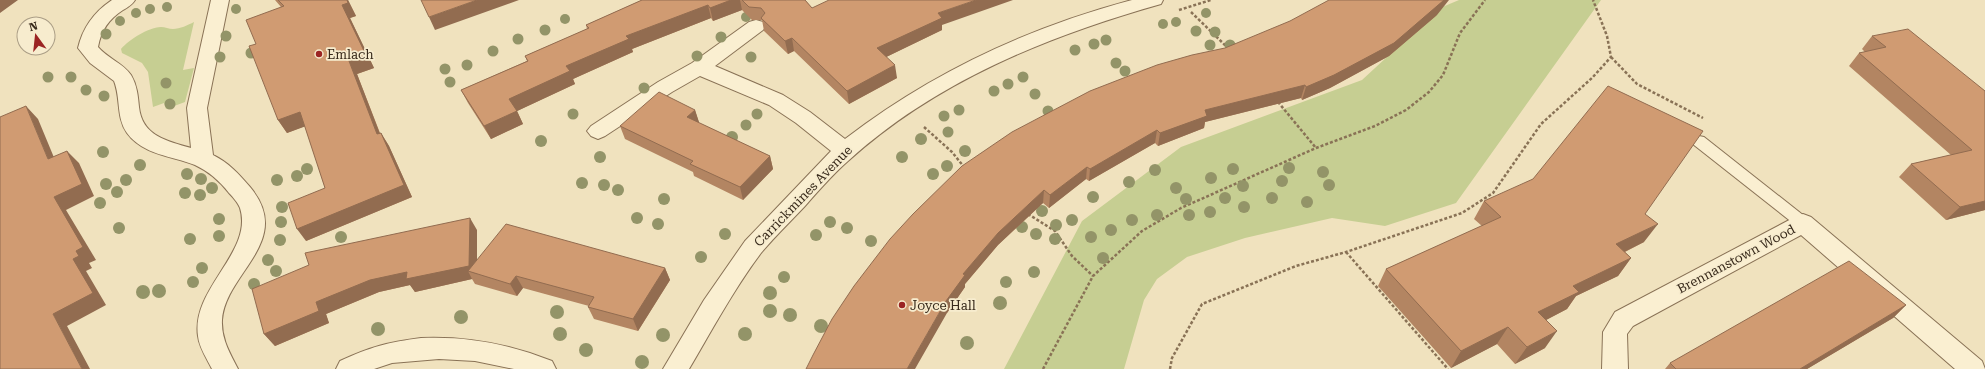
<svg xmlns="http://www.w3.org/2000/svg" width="1985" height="369" font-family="'Roboto Serif',serif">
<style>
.green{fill:#c6ce92}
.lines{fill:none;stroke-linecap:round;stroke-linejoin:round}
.service-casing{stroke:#897256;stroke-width:2}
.minor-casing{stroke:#897256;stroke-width:2}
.path{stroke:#897256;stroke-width:2.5;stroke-dasharray:3 2;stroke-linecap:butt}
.service{fill:#faefd1;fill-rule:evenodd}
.minor{fill:#faefd1;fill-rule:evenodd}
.tree{fill:#939468}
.wall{fill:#b38562}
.shaded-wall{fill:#926c50}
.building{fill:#d09b72;stroke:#926c50}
.poi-dot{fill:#9b2423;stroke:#f7ecce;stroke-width:1.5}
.labels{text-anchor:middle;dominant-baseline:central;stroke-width:3.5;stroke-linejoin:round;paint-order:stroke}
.poi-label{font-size:13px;fill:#382a1b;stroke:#f7ecce;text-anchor:start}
.street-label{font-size:13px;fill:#382a1b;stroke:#f7ecce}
</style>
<rect width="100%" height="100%" fill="#f0e2be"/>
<path class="green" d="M1459,0H1601L1456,203L1385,226L1332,218L1245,238L1187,257L1157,279L1144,300L1124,369H1004L1082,221L1181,147L1362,80L1440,8Z
M194,22L183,70L194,68L185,102L166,109L164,103L153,107L148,72L142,63L122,53L121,49C130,39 147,28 161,27C165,27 169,29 173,29C180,29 188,25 194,22Z"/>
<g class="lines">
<g class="service-casing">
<path id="service" d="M1699,136L1704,137L1808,219L1811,223L1808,227L1803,229L1798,227L1694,145L1692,141L1694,137Z"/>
</g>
<g class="minor-casing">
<path id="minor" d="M112,0H135C132,5 128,7 123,10C109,19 101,30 98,47C107,58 123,63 131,75C137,85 138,96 139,107C142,136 167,141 191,148L187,108L211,0H229L207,108L213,155C229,163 239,174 250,187C295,241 225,273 222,320C221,339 230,353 238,369H212C207,359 199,347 198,336C191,288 254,252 240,208C238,203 233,197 229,193C220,181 208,171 195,165C172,156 143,155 127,133C116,117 121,99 114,81L90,63L78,48C83,27 94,12 112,0Z
M1132,0H1163L1161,4C1048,36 936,81 848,161C833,174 819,190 805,206C791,221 775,236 761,253C734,289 712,330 689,369H663L704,300L745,241L831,151L796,123L769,105L700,76L672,92L605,136L598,139L591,136L587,131L591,126L658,82L692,63L749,22L756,20L763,22L766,26L763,30L715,66L783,95L810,112L845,139C931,73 1027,28 1132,0Z
M1803,214L1811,217L1982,361L1985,369H1955L1801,235L1633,326L1627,334L1628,369H1602L1603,332L1615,312L1795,217Z
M421,338C468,336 509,344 552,361L556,369H514L475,361L439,359L392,363L374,369H336L340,361C370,347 389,342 421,338Z"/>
</g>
<path class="path" d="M1179,10L1211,0
M1191,12L1229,49
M1611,57L1637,84L1703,118
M1278,102L1316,148
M924,127L952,152L964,167
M1028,214L1055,231L1072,256L1093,276
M1346,252L1448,369
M1043,369L1093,276L1142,231L1181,208L1316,148L1375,126L1406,110L1429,92L1443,75L1460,33L1485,0
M1170,369L1172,358L1202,304L1296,266L1346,252L1462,213L1493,193L1541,124L1592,78L1611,57L1607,36L1593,0"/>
<use href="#service" class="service"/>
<use href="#minor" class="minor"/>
</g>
<g class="tree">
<circle cx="167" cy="7" r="5"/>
<circle cx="150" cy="9" r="5"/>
<circle cx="236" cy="9" r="5"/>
<circle cx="136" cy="13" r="5"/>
<circle cx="1206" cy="13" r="5"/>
<circle cx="746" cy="17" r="5"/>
<circle cx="565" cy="19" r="5"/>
<circle cx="120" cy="21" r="5"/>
<circle cx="1176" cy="22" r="5"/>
<circle cx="1163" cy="24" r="5"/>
<circle cx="545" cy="30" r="5.5"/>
<circle cx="1196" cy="31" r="5.5"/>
<circle cx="1215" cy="32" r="5.5"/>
<circle cx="106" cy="34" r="5.5"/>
<circle cx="226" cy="36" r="5.5"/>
<circle cx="721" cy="37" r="5.5"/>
<circle cx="518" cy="39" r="5.5"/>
<circle cx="1106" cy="40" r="5.5"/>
<circle cx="1094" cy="44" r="5.5"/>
<circle cx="1210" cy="45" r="5.5"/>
<circle cx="1230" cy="45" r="5.5"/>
<circle cx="1075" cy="50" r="5.5"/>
<circle cx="493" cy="51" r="5.5"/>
<circle cx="251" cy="53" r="5.5"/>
<circle cx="697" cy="56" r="5.5"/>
<circle cx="220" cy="57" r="5.5"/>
<circle cx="751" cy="57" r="5.5"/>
<circle cx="1116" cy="63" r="5.5"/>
<circle cx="467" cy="65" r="5.5"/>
<circle cx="445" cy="69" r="5.5"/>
<circle cx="1125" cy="71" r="5.5"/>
<circle cx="48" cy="77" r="5.5"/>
<circle cx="71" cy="77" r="5.5"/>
<circle cx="1023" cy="77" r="5.5"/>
<circle cx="450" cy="82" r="5.5"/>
<circle cx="166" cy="83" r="5.5"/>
<circle cx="1008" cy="84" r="5.5"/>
<circle cx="644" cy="88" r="5.5"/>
<circle cx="86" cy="90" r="5.5"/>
<circle cx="994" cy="91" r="5.5"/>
<circle cx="1035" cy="94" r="5.5"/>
<circle cx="104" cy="96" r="5.5"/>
<circle cx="170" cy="104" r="5.5"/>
<circle cx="959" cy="110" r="5.5"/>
<circle cx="1048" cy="111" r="5.5"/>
<circle cx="573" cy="114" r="5.5"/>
<circle cx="757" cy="114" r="5.5"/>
<circle cx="944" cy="116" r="5.5"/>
<circle cx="746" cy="125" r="5.5"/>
<circle cx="948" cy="132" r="5.5"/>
<circle cx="732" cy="137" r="6"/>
<circle cx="921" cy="139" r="6"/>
<circle cx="541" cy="141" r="6"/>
<circle cx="965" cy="151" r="6"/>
<circle cx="103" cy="152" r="6"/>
<circle cx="600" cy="157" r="6"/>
<circle cx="902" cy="157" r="6"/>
<circle cx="140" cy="165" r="6"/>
<circle cx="947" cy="166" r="6"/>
<circle cx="1289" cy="168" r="6"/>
<circle cx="307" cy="169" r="6"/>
<circle cx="1233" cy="169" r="6"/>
<circle cx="1155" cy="170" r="6"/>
<circle cx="1323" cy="172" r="6"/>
<circle cx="187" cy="174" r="6"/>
<circle cx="933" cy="174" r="6"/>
<circle cx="297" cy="176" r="6"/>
<circle cx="1211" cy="178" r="6"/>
<circle cx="201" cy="179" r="6"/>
<circle cx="126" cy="180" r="6"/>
<circle cx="277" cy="180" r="6"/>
<circle cx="1282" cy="181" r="6"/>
<circle cx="1129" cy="182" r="6"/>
<circle cx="582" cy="183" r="6"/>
<circle cx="106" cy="184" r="6"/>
<circle cx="604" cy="185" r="6"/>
<circle cx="1329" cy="185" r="6"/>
<circle cx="1243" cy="186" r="6"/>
<circle cx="212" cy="188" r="6"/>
<circle cx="1176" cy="188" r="6"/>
<circle cx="618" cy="190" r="6"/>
<circle cx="117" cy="192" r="6"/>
<circle cx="185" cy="193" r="6"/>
<circle cx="200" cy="195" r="6"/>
<circle cx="1093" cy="197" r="6"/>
<circle cx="1225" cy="198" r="6"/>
<circle cx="1272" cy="198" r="6"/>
<circle cx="664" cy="199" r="6"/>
<circle cx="1186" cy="199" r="6"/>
<circle cx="1307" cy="202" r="6"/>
<circle cx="100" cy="203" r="6"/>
<circle cx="282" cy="207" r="6"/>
<circle cx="1244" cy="207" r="6"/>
<circle cx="1042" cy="211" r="6"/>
<circle cx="1210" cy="212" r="6"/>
<circle cx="1157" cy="215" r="6"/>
<circle cx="1189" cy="215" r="6"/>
<circle cx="637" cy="218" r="6"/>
<circle cx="219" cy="219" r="6"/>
<circle cx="1072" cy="220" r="6"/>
<circle cx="1132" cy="220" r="6"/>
<circle cx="281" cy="222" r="6"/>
<circle cx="830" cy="222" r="6"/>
<circle cx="658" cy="224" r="6"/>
<circle cx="1056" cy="225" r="6"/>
<circle cx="1022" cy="227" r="6"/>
<circle cx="119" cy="228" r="6"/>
<circle cx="847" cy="228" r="6"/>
<circle cx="1111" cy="230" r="6"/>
<circle cx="725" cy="234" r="6"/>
<circle cx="1036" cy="234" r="6"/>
<circle cx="816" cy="235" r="6"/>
<circle cx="219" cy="236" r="6"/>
<circle cx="341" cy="237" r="6"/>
<circle cx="1091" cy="237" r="6"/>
<circle cx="190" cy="239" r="6"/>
<circle cx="1055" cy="239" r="6"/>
<circle cx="280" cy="240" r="6"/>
<circle cx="871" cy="241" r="6"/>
<circle cx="701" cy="257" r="6"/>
<circle cx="1103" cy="258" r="6"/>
<circle cx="268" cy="260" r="6"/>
<circle cx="202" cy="268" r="6"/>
<circle cx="276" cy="271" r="6"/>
<circle cx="1034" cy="272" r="6"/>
<circle cx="784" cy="277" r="6"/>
<circle cx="193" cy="282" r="6"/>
<circle cx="1006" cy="282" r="6"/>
<circle cx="254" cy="284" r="6"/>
<circle cx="159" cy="291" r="7"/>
<circle cx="143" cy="292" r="7"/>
<circle cx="770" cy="293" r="7"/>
<circle cx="1000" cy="303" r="7"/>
<circle cx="770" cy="311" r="7"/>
<circle cx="557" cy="312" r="7"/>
<circle cx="790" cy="315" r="7"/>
<circle cx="461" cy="317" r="7"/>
<circle cx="821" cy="326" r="7"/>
<circle cx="378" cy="329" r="7"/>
<circle cx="560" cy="334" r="7"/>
<circle cx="745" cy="334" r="7"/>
<circle cx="663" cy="335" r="7"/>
<circle cx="967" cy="343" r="7"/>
<circle cx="586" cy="350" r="7"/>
<circle cx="642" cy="362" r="7"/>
</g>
<path class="wall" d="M275,0H348L356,16L350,18L374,68L357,74L380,133H381L389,146L412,197L306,241L325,188L305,126L287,133L278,120L256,44L281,7Z
M642,0H805L812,8L942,25V30L886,57L897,78L849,104L794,51L788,54L764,31L762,20H752L742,10L713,21L711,18L632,49L633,52L573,79L575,84L517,111L523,124L491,139L468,103L461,90L527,61L525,56L587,29L586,25Z
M1437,15L1389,56L1330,88L1302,100L1301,98L1205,122L1204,128L1158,146L1155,143L1089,181L1086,179L1049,208L1043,203L998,245L965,284V287L947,313L890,239Z
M1872,36L1985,91V210L1946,220L1899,177L1911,164L1951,155L1849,66L1859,53L1865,52L1862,49Z
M695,110L699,123L770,156L773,169L743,200L694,176L693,172L625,139L620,126Z
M1484,201L1645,214L1644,242L1625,252L1631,258L1618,276L1576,296L1567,309L1546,320L1545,348L1515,364L1497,344L1451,368L1378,286L1386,269L1482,226L1474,219Z
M477,230V260L665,268L670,280L638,331L594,319L588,307L589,306L523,288L517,296L475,284L472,279L415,292L410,285L379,292L326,314L329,323L275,346L264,334Z
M1906,305L1893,318L1807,369H1665L1670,363Z"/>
<path class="shaded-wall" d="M0,0H18L0,13Z
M347,0H348L356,16L350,18L374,68L357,74L385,147L377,134L349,61L342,5Z
M477,0H519L435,30L429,17Z
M731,0H740L742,10L713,21L710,8Z
M976,0H1013L942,25V30L878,61L877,48L938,13Z
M1444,0H1449L1437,15L1389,56L1330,88L1302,100L1306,87Z
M708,5L711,18L632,49L633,52L573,79L575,84L515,112L509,99L566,66L626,36Z
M792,38L794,51L788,54L785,41Z
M895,65L897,78L849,104L847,91Z
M1305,85L1301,98L1205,122L1204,128L1158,146L1160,133L1205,110Z
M26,106L38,119L60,172L48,159Z
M695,110L699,122L691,130L687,117Z
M517,111L523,124L491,139L484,126Z
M300,112L309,125L287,133L278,120Z
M1157,130L1155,143L1089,181L1090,169Z
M381,133L389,146L412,197L306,241L297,229Z
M67,151L79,163L94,196L66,210L96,260L89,263L92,268L86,271L106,305L67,326L90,369H82L53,314L76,251L54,197Z
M770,156L773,169L743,200L740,187Z
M1087,167L1086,179L1049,208L1050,195Z
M1044,190L1043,203L998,245L965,284V287L947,313L915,369H907L946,301L963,274L998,233Z
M1985,201V210L1946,220L1960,207Z
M470,218L477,230V274L468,271L472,279L415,292L410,285L379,292L326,314L329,323L275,346L264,334L316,302Z
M1658,224L1644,242L1604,262L1616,244Z
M1631,258L1618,276L1576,296L1567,309L1527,330L1538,312L1573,286Z
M665,268L670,280L638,331L633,319Z
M516,276L523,288L517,296L510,284Z
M1906,305L1893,318L1807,369H1800Z
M1508,327L1497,344L1451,368L1461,351Z
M1557,331L1545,348L1515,364L1527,347Z"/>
<path class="building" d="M278,0H347L348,3L342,5L366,55L349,61L377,134L381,133L404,185L297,229L288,203L325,188L300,112L278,120L249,46L256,44L246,20L284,6Z
M421,0H477L429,17Z
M642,0H731L710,8L708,5L626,36L629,39L566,66L570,71L509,99L517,111L484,126L461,90L528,61L525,56L589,28L586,25Z
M742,0H805L812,8L829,0H976L938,13L942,18L877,48L895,65L847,91L792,38L785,41L761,18L765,13L761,8L749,7Z
M1329,0H1444L1394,43L1334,75L1306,87L1305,85L1205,110L1207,116L1160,133L1157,130L1090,169L1087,167L1050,195L1044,190L998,233L963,274L965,275L946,301L907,369H806L813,355L832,319L854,286L890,239L913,214L962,166L1012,132L1090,91L1157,65L1192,55L1225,48L1290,21Z
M1908,29L1985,91V201L1960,207L1911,164L1972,150L1859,53L1886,47L1872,36Z
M1608,86L1703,131L1645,214L1658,224L1616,244L1631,258L1573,286L1579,292L1538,312L1557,331L1527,347L1508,327L1461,351L1386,269L1501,217L1484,201L1533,179Z
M659,92L695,110L687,117L770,156L740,187L690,164L693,161L620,126Z
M26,106L48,159L67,151L82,184L54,197L83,247L76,251L79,256L73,259L93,293L53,314L82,369H0V117Z
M470,218L469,266L406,279L407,272L370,280L316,302L319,311L264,334L252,289L309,265L305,253Z
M506,224L665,268L633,319L588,307L594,297L516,276L510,284L468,271Z
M1849,261L1906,305L1800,369H1676L1670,363Z"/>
<g class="poi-dot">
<circle cx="319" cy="54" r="4"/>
<circle cx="902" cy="305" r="4"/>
</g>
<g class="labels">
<g class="poi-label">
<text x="327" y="54">Emlach</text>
<text x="910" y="305">Joyce Hall</text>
</g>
<g class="street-label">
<text transform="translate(803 196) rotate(-46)">Carrickmines Avenue</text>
<text transform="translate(1736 259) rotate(-28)">Brennanstown Wood</text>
</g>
</g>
<g transform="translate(36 36) rotate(345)"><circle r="19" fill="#f7ecce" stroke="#ab9e86"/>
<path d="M0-3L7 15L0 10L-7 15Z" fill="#9b2423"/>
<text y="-6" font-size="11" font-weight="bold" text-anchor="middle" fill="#382a1b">N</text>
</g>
</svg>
